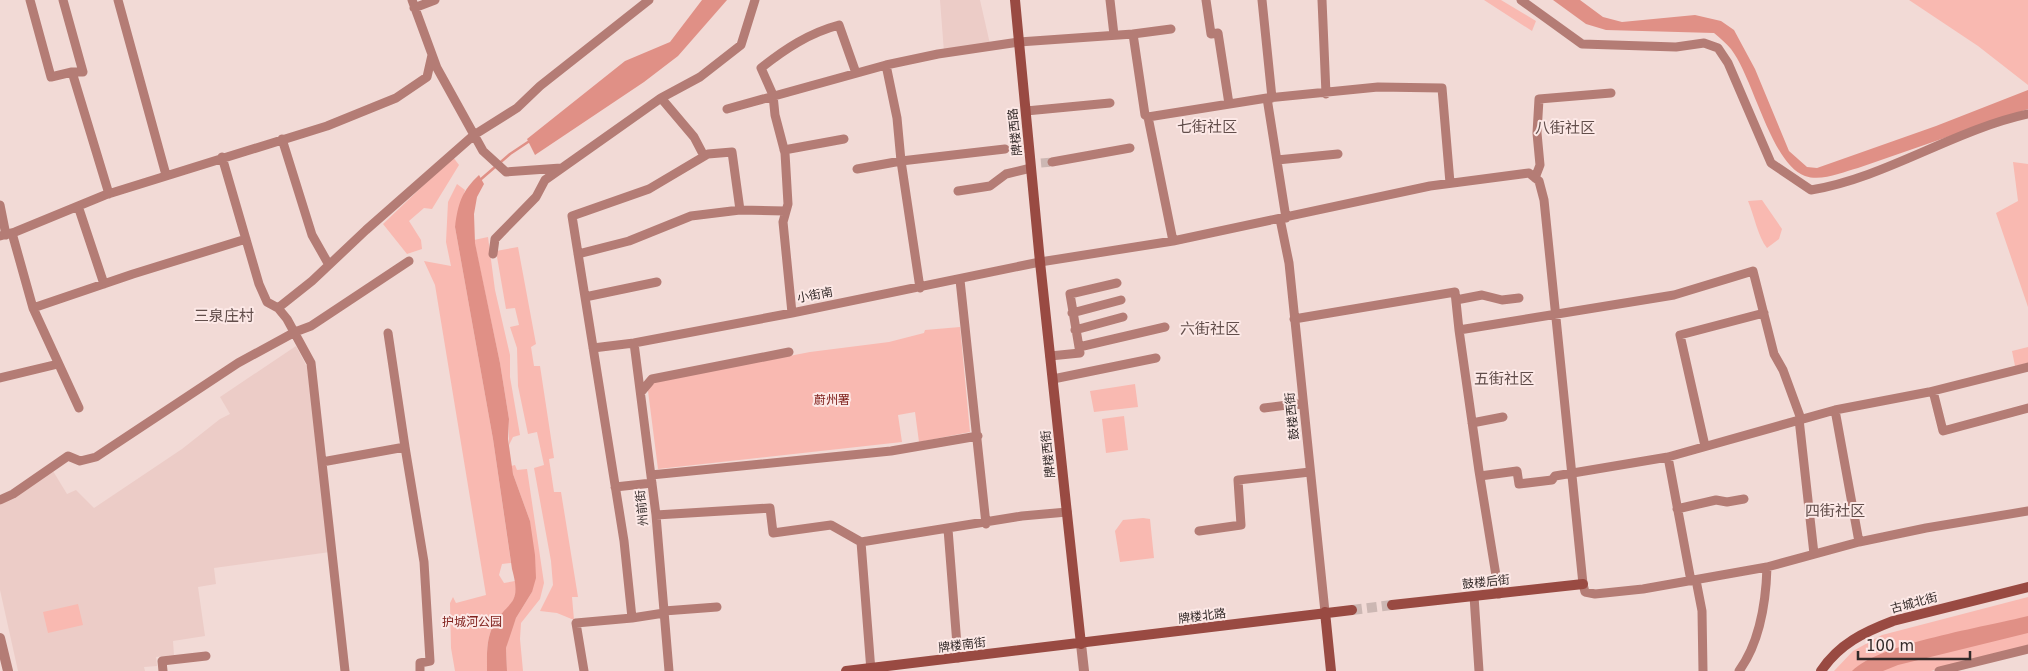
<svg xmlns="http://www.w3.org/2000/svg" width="2028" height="671" font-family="'DejaVu Sans','Noto Sans SC',sans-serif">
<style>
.built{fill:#ecccc7}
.green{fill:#f9b9b1}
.water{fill:#e09086}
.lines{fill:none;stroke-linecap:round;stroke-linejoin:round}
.stream{stroke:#e09086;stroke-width:2.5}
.minor-tunnel{stroke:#ccb7b3;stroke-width:9;stroke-dasharray:9 4.5;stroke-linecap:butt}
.secondary-tunnel{stroke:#ccb7b3;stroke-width:10;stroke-dasharray:10 5;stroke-linecap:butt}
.minor{stroke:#b47c75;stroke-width:9}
.tertiary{stroke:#b47c75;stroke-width:10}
.secondary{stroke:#994a42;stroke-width:10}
.labels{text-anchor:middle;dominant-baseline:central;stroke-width:4;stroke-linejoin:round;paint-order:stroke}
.street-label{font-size:12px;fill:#332a29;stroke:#fce8e6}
.park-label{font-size:12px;fill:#80221e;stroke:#fce8e6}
.quarter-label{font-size:15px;fill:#624e4b;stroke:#fce8e6}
</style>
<rect width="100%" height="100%" fill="#f2dad6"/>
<path class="built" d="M940,0H980L990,44L944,52Z
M296,346L307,367L330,552L214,568L216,584L198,587L205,636L173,641L174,655L156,657L157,666L144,667L145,671H18L0,590V504L53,471L67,494L76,490L94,508L182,449L220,419L230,414L220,397Z"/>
<path class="green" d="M1484,0H1501L1536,21L1532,31Z
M1909,0H2028V85L1978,46Z
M453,157L459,165L432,209L424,208L409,221L421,240L422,249L407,254L383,224Z
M2013,162L2028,164V307L1996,213L2018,201Z
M457,184L465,190L455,227L493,439L511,563L502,564L499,575L504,583L515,581C521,602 501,611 492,628C486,642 487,656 487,671H455L451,648L450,603L453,597L456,603L486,595L435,285L424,261L451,266L446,242L448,202Z
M1762,200L1782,229L1779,239L1767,248C1758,237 1754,215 1748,201Z
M488,237L495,290L510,355V377L520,435L513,437L509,445V419L500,363L474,240Z
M518,247L536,344L531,347L534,366H540L554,458L549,459L554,492H561L578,597H572L574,620L557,613L540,611L553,585L551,561L534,468L544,465L537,432L528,434L518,386L517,348L510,327L519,325L515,308L506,309L496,251Z
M960,327L970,432L919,442L915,412L898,415L902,442L658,469L647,383L810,352L889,342L924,333L925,330Z
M2028,347V363L2015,366L2012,351Z
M1135,384L1138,407L1094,412L1090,391Z
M1124,416L1128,450L1106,453L1102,419Z
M515,465L517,470L527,469L544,583L540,599L521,623L520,639L523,671H507L506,648L510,632L516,618L532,592L530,521L513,474L511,466Z
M1143,518L1150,519L1154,558L1120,562L1115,531L1123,520Z
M2028,597V646L1967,660L1931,671H1834L1853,651L1882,635Z
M78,604L83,625L48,633L43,612Z"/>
<path class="water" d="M702,0H727L678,56L644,82L535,155L527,139L625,61L670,42Z
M1553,0H1580L1603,17L1622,22L1695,15L1721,21L1734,30L1755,69L1789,151L1807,167L1817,168L1936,126L2028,90V109L1858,168C1843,172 1821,182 1805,176C1771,164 1754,79 1731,49C1726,43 1720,38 1714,33L1606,30L1586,24Z
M479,175L484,184L477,197L474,214L475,243L500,363L509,419L508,439L513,474L530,521L535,555L536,578L532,592L516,618L506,648L507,671H487C487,656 486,642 492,628C506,600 523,608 512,569L493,439L455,227C458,203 462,191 479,175Z
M2028,616V633L1898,665L1883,671H1852C1880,643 1986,627 2028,616Z"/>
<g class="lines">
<path class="stream" d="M480,180L510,154L531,140"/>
<path class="minor-tunnel" d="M1041,163L1052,162"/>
<path class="secondary-tunnel" d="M1352,610L1392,605"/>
<path class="minor" d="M30,0L51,77L72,72H83L63,0
M118,0L166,175
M412,0L437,68L483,151L506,172L561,168
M1110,0L1114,35
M1206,0L1211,34L1218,33L1229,104
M1262,0L1272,98
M1322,0L1326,94
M1521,0L1582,44L1676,47L1704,43L1718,48L1728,63L1771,163L1811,190C1885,178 1954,130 2028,114
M414,8L435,0
M1133,34L1171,29
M886,65L897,118L901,161L920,288
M72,72L109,194
M661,98L694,137L704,156
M1267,98L1286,218
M727,109L886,65L938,54L1019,42L1133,34L1145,115L1148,117L1267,98L1378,87L1442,88L1450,183
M1026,111L1110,103
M1148,117L1173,241
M282,139L312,235L329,265
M784,150L844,139
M222,157L259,284L267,302L278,308L287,319L311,363L345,671
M1277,160L1338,154
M1052,162L1130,148
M857,169L901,161L1005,149
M1535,178L1540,165L1537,133L1539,99L1611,93
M958,191L990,186L1006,174L1031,168
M0,205L6,235
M78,206L104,284
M1280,219L1289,263L1325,612
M12,233L33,308L79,408
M0,236L15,232L105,195L327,126L396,98L427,77L432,55
M493,254L495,239L536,197L545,180L661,98L700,77L741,45L755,0
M578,254L629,241L691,216L740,210
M960,280L986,524
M585,297L657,282
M1456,300L1482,295L1502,300L1519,298
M33,308L133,274L246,239
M278,308L312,281L366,230L474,135L517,108L540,86L649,0
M792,313L783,222L788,204L785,153L775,115L773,95L761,68C785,49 809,33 839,25L856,73
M1072,313L1121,300
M1294,319L1455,292L1459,330
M1075,330L1123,317
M388,333L405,447
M634,343L656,515L669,671
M1079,347L1165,327
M593,348L634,343L792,313L1040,262L1173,241L1430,186L1529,173L1539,181L1544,200L1583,584L1585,592L1595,594L1643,589L1767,567L1859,542L1835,410L1929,392L2028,367
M1050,356L1080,353L1070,294L1117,283
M0,378L58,364
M1053,379L1156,358
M1933,391L1943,431L2028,408
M641,392L652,379L789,352
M1264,408L1303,403
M1799,419L1814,554
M1472,423L1503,417
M1705,446L1680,335L1764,313
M1668,457L1691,581
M322,462L405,447L424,562L430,661L420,663V671
M651,475L891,451L978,436
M1480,476L1517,471L1519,484L1552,480L1555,476L1668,457L1835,410
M615,487L652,483
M0,500L13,494L68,456L80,461L96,457L238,363L295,332L311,326L409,261
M1677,509L1716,500L1727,502L1744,499
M656,515L770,508L773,533L831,525L861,542L1022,516L1067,512
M948,529L958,658
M1199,531L1241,525L1238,480L1310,472
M861,542L871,671
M1859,542L1926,528L2028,511
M1696,580L1702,611L1703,671
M1499,594L1479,471L1459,330L1674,295L1753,271L1774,354L1783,370L1801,419
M1474,596L1479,671
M664,611L717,607
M664,613L632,618L624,541L572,216L649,189L708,154L732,152L740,210L785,211
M163,671L162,661L206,656
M584,671L576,623L632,618
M1739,671C1760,642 1766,602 1767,567
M1939,671L2028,649"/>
<path class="tertiary" d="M0,638L8,671
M1081,644L1084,671"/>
<path class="secondary" d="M1015,0L1040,262L1081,644
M1392,605L1583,584
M1325,612L1331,671
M846,671L1352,610
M1821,671C1839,644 1864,632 1893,621L2028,587"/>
</g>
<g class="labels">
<g class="street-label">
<text transform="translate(1015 132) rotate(-96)">牌楼西路</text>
<text transform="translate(815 295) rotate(-11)">小街南</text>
<text transform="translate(1292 416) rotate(-96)">鼓楼西街</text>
<text transform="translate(1048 454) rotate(-96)">牌楼西街</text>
<text transform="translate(642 508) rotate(-96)">州前街</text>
<text transform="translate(1486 582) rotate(-6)">鼓楼后街</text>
<text transform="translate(1914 603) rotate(-15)">古城北街</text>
<text transform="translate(1202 616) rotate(-7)">牌楼北路</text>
<text transform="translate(962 645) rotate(-7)">牌楼南街</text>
</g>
<g class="park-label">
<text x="832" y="400">蔚州署</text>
<text x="472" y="622">护城河公园</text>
</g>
<g class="quarter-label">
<text x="1207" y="127">七街社区</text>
<text x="1565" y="128">八街社区</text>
<text x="224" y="316">三泉庄村</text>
<text x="1210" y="329">六街社区</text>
<text x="1504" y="379">五街社区</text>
<text x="1835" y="511">四街社区</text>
</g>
</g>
<path d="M1858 651v8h112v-8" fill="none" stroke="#332a29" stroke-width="2.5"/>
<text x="1866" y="651" font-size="15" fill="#332a29" stroke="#fce8e6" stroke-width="4" paint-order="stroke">100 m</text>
</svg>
